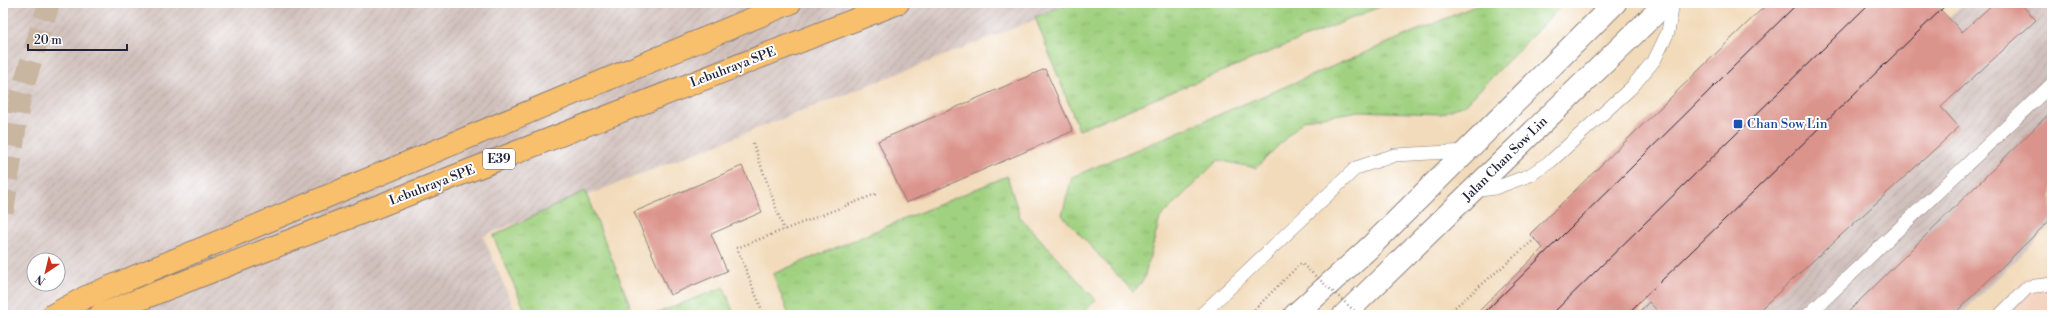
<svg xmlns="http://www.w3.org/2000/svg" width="2055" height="318" font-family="'Libre Bodoni',serif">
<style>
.built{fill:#f4d3c0}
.industrial{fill:url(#industrial-furrows);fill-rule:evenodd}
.grass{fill:url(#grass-tufts);stroke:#617a5e}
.building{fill:#db948c}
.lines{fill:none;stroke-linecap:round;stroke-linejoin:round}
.motorway-tunnel{stroke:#c8b6a1;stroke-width:22;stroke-dasharray:22 11;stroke-linecap:butt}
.service-casing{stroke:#8a7e7b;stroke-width:14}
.tertiary-casing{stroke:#8a7e7b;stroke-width:24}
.motorway-casing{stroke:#8a7e7b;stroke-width:24}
.path{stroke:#8a7e7b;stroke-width:2.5;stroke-dasharray:1 3;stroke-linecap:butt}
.service{stroke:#fff;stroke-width:13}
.tertiary{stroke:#fff;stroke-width:22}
.motorway{stroke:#f8bf6c;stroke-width:22}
.tram{stroke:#22223b;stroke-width:1}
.path-bridge{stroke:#8a7e7b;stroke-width:2.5;stroke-dasharray:1 3;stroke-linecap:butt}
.transit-dot{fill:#1a4fb4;stroke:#fff;stroke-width:1.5}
.labels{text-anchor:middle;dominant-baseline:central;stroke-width:4;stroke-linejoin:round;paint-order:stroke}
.shield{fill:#fff;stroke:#646476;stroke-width:1}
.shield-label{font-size:12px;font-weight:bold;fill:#22223b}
.street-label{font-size:13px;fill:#22223b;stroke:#fff}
.transit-label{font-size:13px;fill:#164399;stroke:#fff;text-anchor:start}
</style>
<defs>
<pattern id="industrial-furrows" width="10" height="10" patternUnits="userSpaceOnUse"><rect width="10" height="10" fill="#d0c0bc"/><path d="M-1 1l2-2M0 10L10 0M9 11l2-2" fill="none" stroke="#b2a5a2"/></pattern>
<pattern id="grass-tufts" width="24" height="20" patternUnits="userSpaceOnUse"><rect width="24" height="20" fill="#a0d180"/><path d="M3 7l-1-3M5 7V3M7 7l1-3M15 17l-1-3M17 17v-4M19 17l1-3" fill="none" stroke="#8ab370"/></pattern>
</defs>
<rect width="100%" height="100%" fill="#fff"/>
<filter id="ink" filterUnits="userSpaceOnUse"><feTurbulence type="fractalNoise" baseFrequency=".025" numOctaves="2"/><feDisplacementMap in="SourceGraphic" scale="8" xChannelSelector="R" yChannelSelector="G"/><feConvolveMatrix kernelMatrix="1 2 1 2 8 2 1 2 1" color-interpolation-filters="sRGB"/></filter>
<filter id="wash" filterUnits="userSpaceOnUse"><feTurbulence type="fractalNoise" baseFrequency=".012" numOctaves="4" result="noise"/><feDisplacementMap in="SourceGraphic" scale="16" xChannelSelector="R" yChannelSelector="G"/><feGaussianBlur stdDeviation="0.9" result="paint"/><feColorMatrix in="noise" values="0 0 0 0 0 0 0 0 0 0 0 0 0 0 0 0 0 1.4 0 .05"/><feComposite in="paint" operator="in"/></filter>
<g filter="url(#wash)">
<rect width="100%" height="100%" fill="#f2dbbb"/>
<path class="built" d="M2052,270V315H1988L2026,278Z"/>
<path class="industrial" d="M3,3H1078L483,236L517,315H3ZM34,260H58V284H34Z
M1964,3H2052V224L1960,315H1640Z"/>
<path class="grass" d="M1071,3H1389L1079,130L1035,17Z
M1482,3H1564L1466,104L1441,114L1359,111L1304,120L1256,168L1218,160L1160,218L1144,279L1133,292L1062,215L1072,177Z
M1007,176L1020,217L1096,300L1080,315H789L773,274Z
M585,191L634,315H527L493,236Z
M724,287L734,315H652Z"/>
<g id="blocks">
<path class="building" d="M1768,3H1934L1962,32L1994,3H2020L2036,20L1941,107L1959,127L1754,315H1661L1649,302L1636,315H1475L1543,248L1530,234Z
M1045,69L1073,131L906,203L878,141Z
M2052,111V218L1953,315H1845Z
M742,166L762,212L711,234L727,271L670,295L634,212Z"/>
</g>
</g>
<g filter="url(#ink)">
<use href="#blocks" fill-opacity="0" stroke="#8a7e7b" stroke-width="1"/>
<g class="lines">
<path class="motorway-tunnel" d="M3,212L20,97L49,3"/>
<g class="service-casing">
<path id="service" d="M1473,191L1495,188L1530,175L1551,161L1632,87L1655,59L1668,32L1673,3
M1201,315L1356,168L1395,155L1467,151
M1808,315L2052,84
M2000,315L2028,287L2052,284"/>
</g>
<g class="tertiary-casing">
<path id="tertiary" d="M1295,315L1370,247L1615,3
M1344,315L1666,3"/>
</g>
<g class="motorway-casing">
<path id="motorway" d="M53,315L86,297L790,3
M100,315L898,3"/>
</g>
<path class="path" d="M753,143L784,230
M764,315L737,248L876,194
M1446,315L1535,239"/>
<use href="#service" class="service"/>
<use href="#tertiary" class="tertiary"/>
<use href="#motorway" class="motorway"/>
<path class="tram" d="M1482,315L1798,3
M1551,315L1870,3
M1626,315L1948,3"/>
<path class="path-bridge" d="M1249,315L1301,263L1359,315"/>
</g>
</g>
<rect class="transit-dot" x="1733" y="119" width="10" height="10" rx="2"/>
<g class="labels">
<rect class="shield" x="483" y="149" width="32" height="20" rx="3"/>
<g class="shield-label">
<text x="499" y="159">E39</text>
</g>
<g class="street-label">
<text transform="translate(733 67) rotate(-21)">Lebuhraya SPE</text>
<text transform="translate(1505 159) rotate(-45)">Jalan Chan Sow Lin</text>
<text transform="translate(432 185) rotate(-21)">Lebuhraya SPE</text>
</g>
<g class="transit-label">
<text x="1747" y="124">Chan Sow Lin</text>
</g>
</g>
<rect width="2055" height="318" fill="none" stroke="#fff" stroke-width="16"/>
<g transform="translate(46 272) rotate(215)"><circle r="19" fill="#ffffff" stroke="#a7a7b1"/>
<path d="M0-3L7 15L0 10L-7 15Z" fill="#c8321e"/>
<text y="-6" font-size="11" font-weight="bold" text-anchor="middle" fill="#22223b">N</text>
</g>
<path d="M28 44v6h99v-6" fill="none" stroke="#22223b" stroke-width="2"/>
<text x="34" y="44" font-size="12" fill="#22223b" stroke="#ffffff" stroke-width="3" paint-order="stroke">20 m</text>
</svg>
